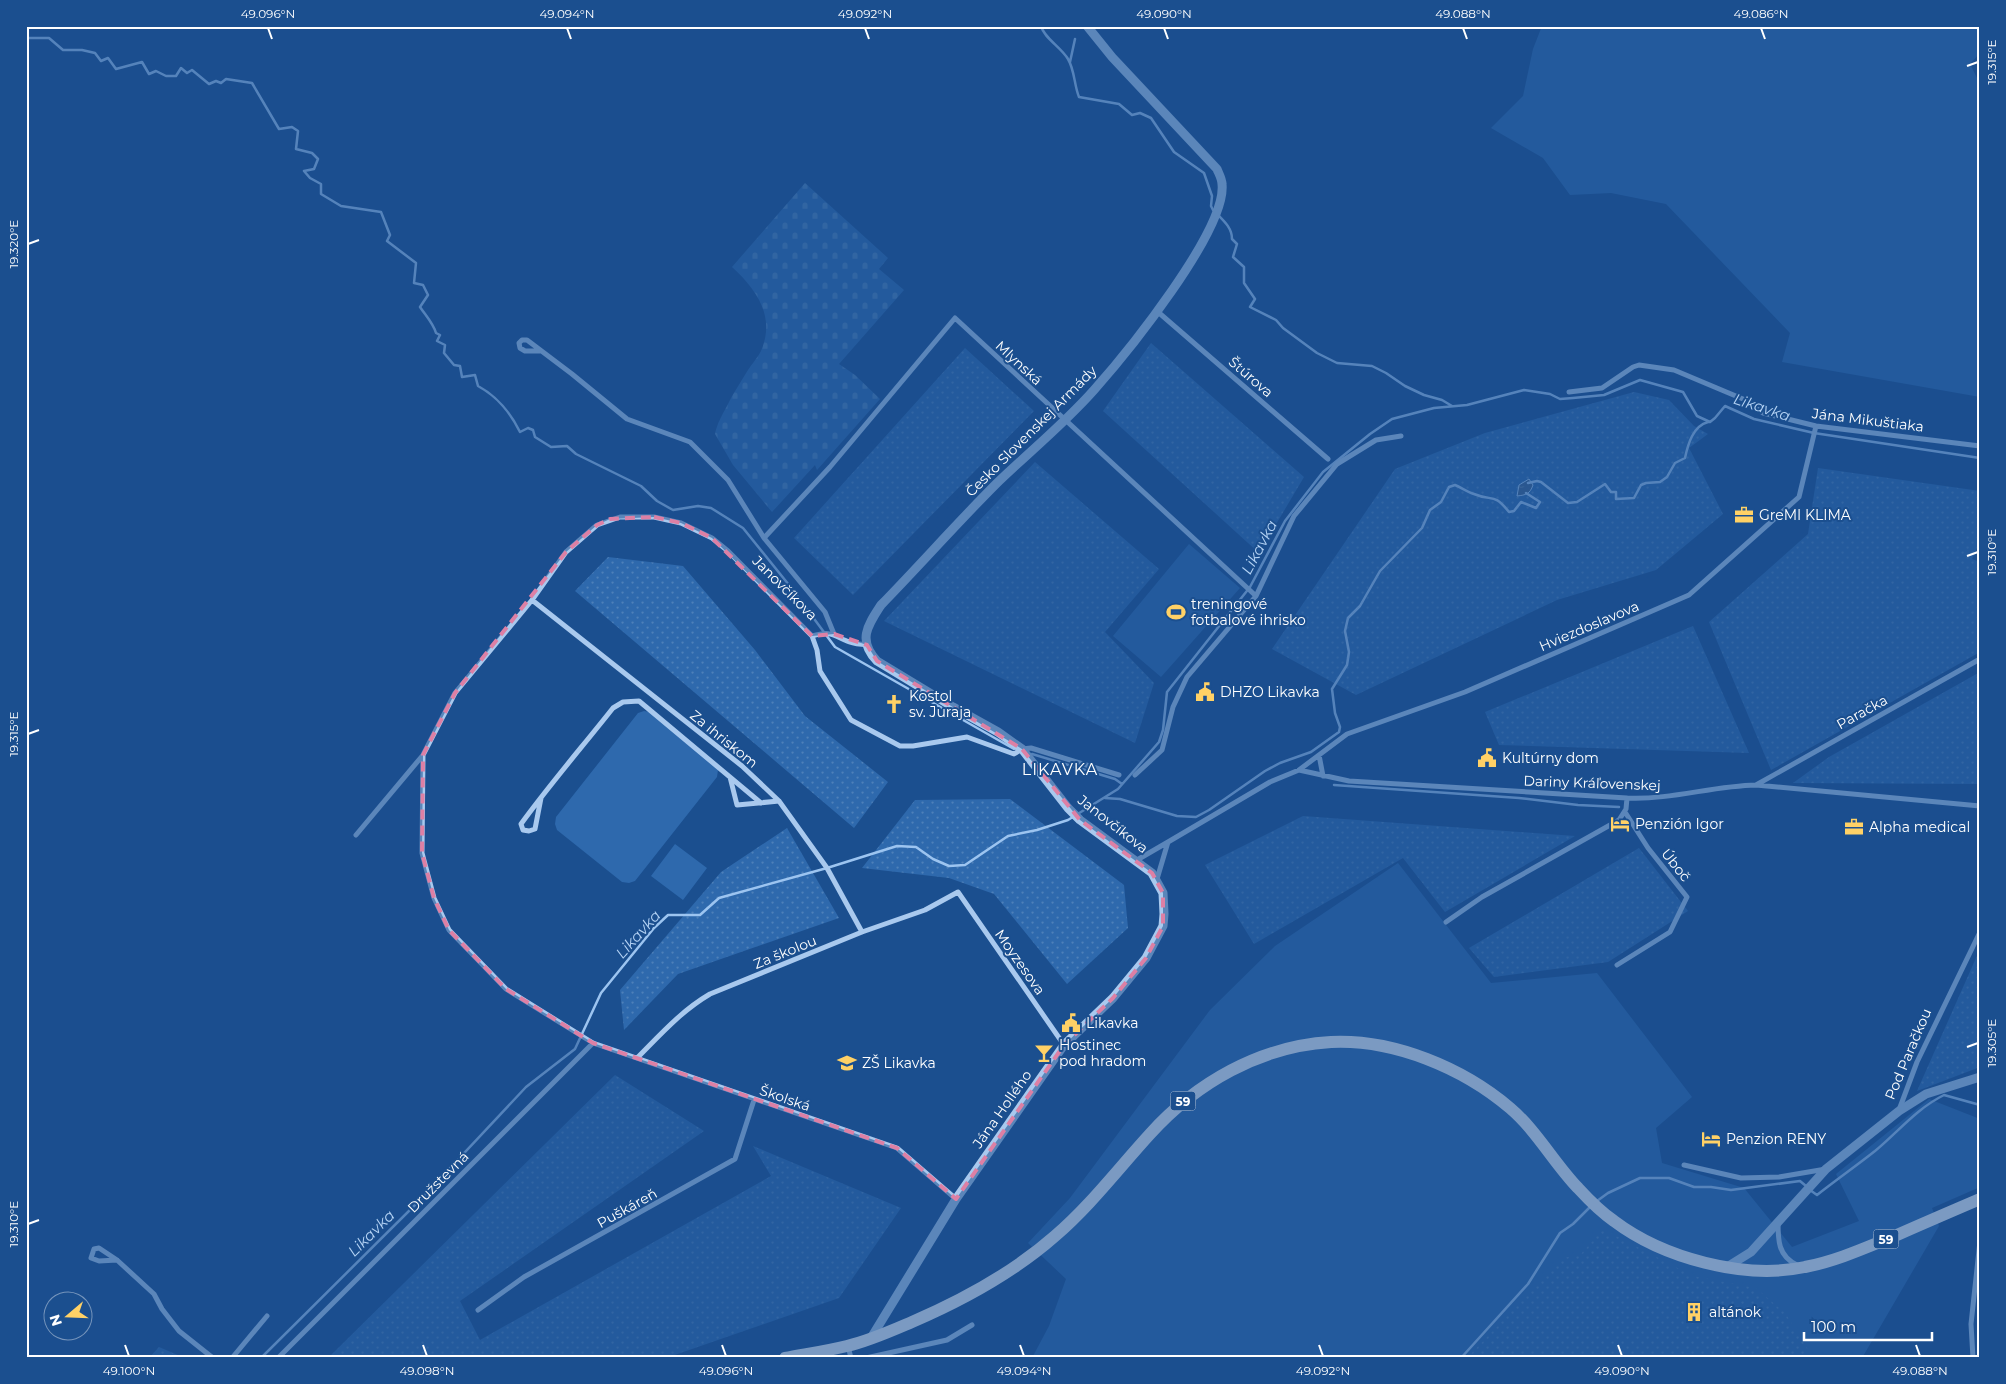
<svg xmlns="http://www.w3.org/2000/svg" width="2006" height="1384" font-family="Montserrat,sans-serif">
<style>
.grass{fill:#2e69ad}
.cemetery{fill:url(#cemetery-stones)}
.garden{fill:url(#garden-dots)}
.water{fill:url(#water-ripples);stroke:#9cc4f0}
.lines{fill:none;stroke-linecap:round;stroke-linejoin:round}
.stream{stroke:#9cc4f0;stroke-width:2.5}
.minor{stroke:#a9c9ee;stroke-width:5}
.tertiary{stroke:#a9c9ee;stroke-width:9}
.primary{stroke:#f0f6ff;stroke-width:12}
.marked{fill:none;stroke:#dd80a5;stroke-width:4;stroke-dasharray:10 6;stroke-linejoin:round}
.ticks{fill:none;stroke:#fff;stroke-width:2}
.labels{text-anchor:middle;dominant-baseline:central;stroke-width:4;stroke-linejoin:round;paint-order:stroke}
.shield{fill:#1b4f8f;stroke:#bbcadd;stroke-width:1}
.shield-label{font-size:12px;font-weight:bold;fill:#fff}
.street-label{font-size:14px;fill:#fff;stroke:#1b4f8f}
.poi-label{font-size:14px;fill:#fff;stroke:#1b4f8f;text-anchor:start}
.water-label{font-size:15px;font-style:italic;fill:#b5d3f5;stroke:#1b4f8f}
.quarter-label{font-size:16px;letter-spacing:1px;fill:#fff;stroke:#1b4f8f}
.neatline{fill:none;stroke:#fff;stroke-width:2}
.ticks-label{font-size:12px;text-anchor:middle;fill:#fff}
</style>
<defs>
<pattern id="cemetery-stones" width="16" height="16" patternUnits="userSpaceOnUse" patternTransform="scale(1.25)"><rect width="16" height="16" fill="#2e69ad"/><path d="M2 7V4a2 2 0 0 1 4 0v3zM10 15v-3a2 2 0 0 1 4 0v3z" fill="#4d80b9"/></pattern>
<pattern id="garden-dots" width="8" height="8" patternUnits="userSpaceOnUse" patternTransform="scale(1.25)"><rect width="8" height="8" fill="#2e69ad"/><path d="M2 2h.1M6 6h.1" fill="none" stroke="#4d80b9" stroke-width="1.8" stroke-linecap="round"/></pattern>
<pattern id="water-ripples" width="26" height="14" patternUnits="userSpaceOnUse" patternTransform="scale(1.25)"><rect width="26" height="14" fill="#3c6290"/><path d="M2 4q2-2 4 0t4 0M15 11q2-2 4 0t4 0" fill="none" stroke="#597aa1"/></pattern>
</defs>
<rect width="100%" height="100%" fill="#1b4f8f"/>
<path class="grass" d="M1542,26H1980V53L1970,64L1980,84V397L1782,362L1790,333L1666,204L1611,193L1570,195L1543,158L1491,128L1523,96L1533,49Z
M1189,544L1240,588L1161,677L1113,636Z
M644,711L650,712L716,764L718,770L717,777L635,881L629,883L622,882L557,830L555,824L556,817L638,713Z
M675,844L707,868L683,900L651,876Z
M1398,863L1491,983L1597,973L1692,1097L1656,1128L1662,1163L1744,1188L1792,1247L1859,1221L1836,1174L1929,1099L1980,1119V1187L1932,1208L1939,1226L1862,1358H1032L1049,1326L1066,1279L1028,1243L1070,1198L1210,1010L1275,946Z"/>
<path class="cemetery" d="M805,183L888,258L879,269L904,290L839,364L855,375L880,399L817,470L815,465L772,512L733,465L715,434C717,424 722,415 727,406C733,393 741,382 748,370C752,364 758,357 761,351C776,316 756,289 732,267Z"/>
<path class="garden" d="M1151,343L1304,477L1259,553L1103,411Z
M965,348L1034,411L853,595L794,538Z
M1634,392L1669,400L1694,426L1708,434L1689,448L1723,514L1656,570L1557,600L1356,695L1272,649L1395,469L1485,433Z
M1035,462L1159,569L1105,632L1154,683L1135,743L884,621Z
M1818,468L1980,491V542L1972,559L1980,562V652L1771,770L1709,622L1808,534Z
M608,557L683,566L755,650L805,716L888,782L854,828L575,591Z
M1693,626L1749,753L1499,745L1485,712Z
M1980,672V784L1793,783L1829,757Z
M1010,799L1124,885L1128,928L1067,984L994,894L949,878L862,868L915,800Z
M1303,816L1575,836L1445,912L1403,858L1254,944L1205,865Z
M787,828L839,918L678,974L624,1030L620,990L721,872Z
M1639,848L1688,911L1608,962L1494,977L1469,948Z
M1980,949V1067L1917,1091Z
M615,1075L704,1131L460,1301L480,1340L771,1176L753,1146L901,1208L839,1298L666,1358H328Z
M1603,1229L1693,1276L1756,1288L1786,1314L1810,1353L1805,1358H1467L1562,1258L1580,1255Z
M159,1347L180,1356L179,1358H149Z"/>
<path class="water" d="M1529,479L1533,485C1530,494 1526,495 1517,496L1519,485Z"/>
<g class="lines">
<path class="stream" d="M1041,26C1044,38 1061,47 1068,59C1075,71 1074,85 1079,97L1119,104L1132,115L1140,113L1151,118L1174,152L1204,173L1212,196L1211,206L1213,210
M26,38H49L63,50H82L95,53L101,61L108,58L116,69L142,62L149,74L156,71L166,76H176L181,68L187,73L192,70L209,84L216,81L221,83L226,79L252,83L279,129L292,127L298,131L296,149L312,153L318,159L314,169L304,171L310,178L321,184V194L341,206L381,212L390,235L387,241L416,263L414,283L423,285L428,295L420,307C426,316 433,323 436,333L440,335L437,341L445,345L444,353L454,365L460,366L462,377L475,375L478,386C498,397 510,412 520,432L528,428L533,430L535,437L551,447L567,446L576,454L641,486L657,501L673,510L698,506L711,508L743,528L789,585L835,647L1014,749
M1070,62L1075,39
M1217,214C1224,221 1232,228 1232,239L1237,244L1233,257L1244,267V283L1255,299L1250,307L1276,320L1283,328L1317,353L1337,363L1372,366L1386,373L1405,386L1424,395L1442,400L1452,406
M1528,483L1537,481L1541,482L1568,503L1577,502L1605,484L1611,492H1616V499L1634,498L1641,485L1646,483L1660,482L1667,477L1675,463L1685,458C1688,444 1693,426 1708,422
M1032,754L1115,779L1122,784
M1334,785L1519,798L1578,805L1619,807
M1105,798L1120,799L1177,816L1196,817L1209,810L1265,771L1280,763L1311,752L1339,732L1340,727L1335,713L1332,689L1347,665L1349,652L1345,631L1348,618L1360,606L1380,571L1422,528L1430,510L1441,502L1449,487L1455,485C1462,488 1467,492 1474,494C1493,502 1493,492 1509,512L1514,511L1521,502L1536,508L1540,502L1526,493
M1810,1190L1817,1195C1836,1180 1856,1166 1875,1151C1899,1131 1916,1109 1944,1095L1980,1105
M1597,1201L1608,1193L1640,1178H1669L1694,1187H1711L1731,1190L1800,1181L1806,1186
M261,1358L422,1198L526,1087L575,1049L601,993L654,928L668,915H700L719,898L827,868L897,846L916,847L933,859L949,866L965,865L1008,836L1037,830L1068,820L1118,789L1159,742L1163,730L1167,692L1250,587L1285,521L1323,472L1370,434L1392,419L1434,408L1467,405L1524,390L1550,394L1560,399L1573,398L1604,395L1640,380L1683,392L1697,416L1710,422L1715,418L1725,406L1754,419L1814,433L1980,458
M1461,1358L1528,1284L1560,1233L1573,1224L1591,1206"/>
<path class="minor" d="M1158,312L1328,459
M540,351H525L520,348L519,343L522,340H527L572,374L627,419L690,442L728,480L764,538
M1569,392L1602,388L1633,367L1639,365L1674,370L1743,399L1763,413L1816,426L1980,446
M532,600L742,766L779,801L827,868L862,932
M834,634L825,612L764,538L830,467L955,318L1256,596L1294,516L1337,464L1376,440L1401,436
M812,636L817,650L820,671L851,720L900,746H913L967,737L1014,754L1022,749L1031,748L1119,775
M423,755L422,853L434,898L449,930L506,989L593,1043L897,1148L956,1199
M1319,755L1323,776
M1299,770L1349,781L1627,798C1671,800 1712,786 1756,785L1980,806
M1135,775L1162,750L1173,707L1187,677L1256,596
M730,777L737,805L779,801
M1756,785L1980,659
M541,798L535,829L529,831L523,830L521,824C550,784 583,746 613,708L623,702L639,701L761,803
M356,835L423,755L455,693L532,600L566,552L597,525L620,517H654L681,523L712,538L728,551L812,636C830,631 831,634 847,641C853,644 861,644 867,645
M1137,860L1168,842
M1157,879L1168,842L1270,782L1299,770L1347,734L1465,692L1689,595L1799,497L1816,426
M1446,922L1482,897L1619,820L1626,809L1627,798
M1617,965L1670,932L1687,897L1648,848L1625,812
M637,1058C660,1035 681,1011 710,994L862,932L925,910L958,892L1064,1045
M1899,1110L1917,1062L1980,932
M1684,1165L1741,1178L1779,1177L1826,1169
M1778,1222C1778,1240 1778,1256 1797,1265
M117,1260L99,1261L91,1258L94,1249L99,1248L117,1260L154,1294L162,1309L179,1331L213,1358
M478,1310L524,1277L735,1159L754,1100
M848,1346L851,1358
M232,1358L267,1316
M278,1358L593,1043
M866,1358L947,1340L972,1325
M1973,1358L1971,1324L1980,1241"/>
<path class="tertiary" d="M1727,1267L1751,1252L1826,1169L1899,1111L1926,1094L1980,1077
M871,1338L956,1199L1064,1045L1113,998L1146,958L1163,926L1164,914L1163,893L1152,873L1080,820L1068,808L1022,749L998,732L953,707L877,661C857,640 868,625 881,605C920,565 957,523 996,484C1028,453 1064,424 1094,390C1126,354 1227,230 1222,184C1222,179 1219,174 1217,169L1112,57L1087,26"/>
<path class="primary" d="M785,1358C806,1354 827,1351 847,1346C869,1341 891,1331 912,1322C963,1300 1013,1273 1055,1236C1090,1206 1118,1169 1150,1134C1196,1083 1260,1046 1331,1042C1394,1039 1463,1068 1510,1108C1537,1131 1554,1163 1578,1188C1589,1200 1601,1212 1614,1221C1663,1258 1744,1280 1805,1267C1837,1261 1867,1247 1897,1235C1924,1223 1952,1211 1980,1199"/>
</g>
<path d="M0 0H2006V1384H0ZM654,517L681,523L712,538L812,636L834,634L867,645L877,661L1022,749L1080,820L1152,873L1163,893V926L1146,958L1113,998L1064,1045L956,1199L897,1148L593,1043L506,989L449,930L434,898L422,853L423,755L455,693L566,552L597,525L610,519Z" fill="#1b4f8f" fill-opacity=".55" fill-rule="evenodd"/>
<path class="marked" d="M654,517L681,523L712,538L812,636L834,634L867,645L877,661L1022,749L1080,820L1152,873L1163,893V926L1146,958L1113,998L1064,1045L956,1199L897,1148L593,1043L506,989L449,930L434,898L422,853L423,755L455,693L566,552L597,525L610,519Z"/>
<path class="ticks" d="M268,28L272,39M567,28L571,39M865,28L869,39M1164,28L1168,39M1463,28L1467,39M1761,28L1765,39M1967,66L1978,62M28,244L39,240M1967,556L1978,552M28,734L39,730M1967,1047L1978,1043M28,1224L39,1220M125,1345L129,1356M423,1345L427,1356M722,1345L726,1356M1020,1345L1024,1356M1319,1345L1323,1356M1618,1345L1622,1356M1916,1345L1920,1356"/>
<defs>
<g id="office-bare" transform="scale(1.5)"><path d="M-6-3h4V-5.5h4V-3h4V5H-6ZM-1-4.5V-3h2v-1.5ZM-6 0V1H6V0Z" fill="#ffd166" stroke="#1b4f8f" stroke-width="2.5" paint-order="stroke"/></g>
<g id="stadium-bare" transform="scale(1.5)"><path d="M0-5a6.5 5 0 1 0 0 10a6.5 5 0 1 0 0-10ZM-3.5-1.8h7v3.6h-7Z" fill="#ffd166" stroke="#1b4f8f" stroke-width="2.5" paint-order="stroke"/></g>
<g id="civic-bare" transform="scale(1.5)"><path d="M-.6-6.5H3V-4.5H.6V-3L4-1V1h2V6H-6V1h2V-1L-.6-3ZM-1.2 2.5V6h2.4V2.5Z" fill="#ffd166" stroke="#1b4f8f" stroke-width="2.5" paint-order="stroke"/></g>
<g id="church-bare" transform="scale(1.5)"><path d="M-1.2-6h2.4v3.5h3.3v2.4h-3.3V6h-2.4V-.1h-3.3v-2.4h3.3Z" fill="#ffd166" stroke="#1b4f8f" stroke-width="2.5" paint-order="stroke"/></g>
<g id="hotel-bare" transform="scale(1.5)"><path d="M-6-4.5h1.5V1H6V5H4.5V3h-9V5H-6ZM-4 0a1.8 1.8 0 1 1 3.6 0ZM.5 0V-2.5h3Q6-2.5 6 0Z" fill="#ffd166" stroke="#1b4f8f" stroke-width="2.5" paint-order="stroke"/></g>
<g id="bar-bare" transform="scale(1.5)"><path d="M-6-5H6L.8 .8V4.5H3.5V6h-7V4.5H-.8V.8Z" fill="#ffd166" stroke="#1b4f8f" stroke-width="2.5" paint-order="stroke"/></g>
<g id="school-bare" transform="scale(1.5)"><path d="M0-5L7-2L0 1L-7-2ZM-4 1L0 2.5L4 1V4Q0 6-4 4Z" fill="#ffd166" stroke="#1b4f8f" stroke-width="2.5" paint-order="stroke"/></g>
<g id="building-bare" transform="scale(1.5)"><path d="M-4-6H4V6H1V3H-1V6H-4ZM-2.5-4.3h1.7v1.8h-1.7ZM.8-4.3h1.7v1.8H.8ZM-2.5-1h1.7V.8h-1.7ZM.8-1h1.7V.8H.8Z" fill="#ffd166" stroke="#1b4f8f" stroke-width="2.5" paint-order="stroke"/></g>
</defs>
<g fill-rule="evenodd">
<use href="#office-bare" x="1744" y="515"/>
<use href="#stadium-bare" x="1176" y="612"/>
<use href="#civic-bare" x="1205" y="692"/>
<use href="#church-bare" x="894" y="704"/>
<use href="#civic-bare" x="1487" y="758"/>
<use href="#hotel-bare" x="1620" y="824"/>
<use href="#office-bare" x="1854" y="827"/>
<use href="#civic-bare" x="1071" y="1023"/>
<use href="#bar-bare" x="1044" y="1053"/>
<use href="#school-bare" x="847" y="1063"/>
<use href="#hotel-bare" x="1711" y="1139"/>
<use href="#building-bare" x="1694" y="1312"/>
</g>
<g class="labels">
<g class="shield">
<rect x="1170.5" y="1091.5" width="25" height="19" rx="4"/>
<rect x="1873.5" y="1229.5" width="25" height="19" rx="4"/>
</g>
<g class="shield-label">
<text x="1183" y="1101">59</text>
<text x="1886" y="1239">59</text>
</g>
<g class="street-label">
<text transform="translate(1019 363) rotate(43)">Mlynská</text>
<text transform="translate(1251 377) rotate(41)">Štúrova</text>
<text transform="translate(1868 420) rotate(7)">Jána Mikuštiaka</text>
<text transform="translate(1031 431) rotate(-45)">Česko Slovenskej Armády</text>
<text transform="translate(785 588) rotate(45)">Janovčíkova</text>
<text transform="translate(1589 626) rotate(-23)">Hviezdoslavova</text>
<text transform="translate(1862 712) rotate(-29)">Paračka</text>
<text transform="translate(724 739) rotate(39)">Za ihriskom</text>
<text transform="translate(1592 783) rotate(2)">Dariny Kráľovenskej</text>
<text transform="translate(1113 824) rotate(38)">Janovčíkova</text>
<text transform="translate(1676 865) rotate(51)">Úboč</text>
<text transform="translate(785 952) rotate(-22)">Za školou</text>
<text transform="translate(1020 962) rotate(55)">Moyzesova</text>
<text transform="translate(1908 1054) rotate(-67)">Pod Paračkou</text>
<text transform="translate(785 1098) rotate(19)">Školská</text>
<text transform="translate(1002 1109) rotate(-55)">Jána Hollého</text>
<text transform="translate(438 1182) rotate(-45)">Družstevná</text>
<text transform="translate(627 1208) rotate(-29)">Puškáreň</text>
</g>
<g class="poi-label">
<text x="1759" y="515">GreMI KLIMA</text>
<text x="1191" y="604">treningové<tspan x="1191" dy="16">fotbalové ihrisko</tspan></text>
<text x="1220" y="692">DHZO Likavka</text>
<text x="909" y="696">Kostol<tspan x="909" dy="16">sv. Juraja</tspan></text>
<text x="1502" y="758">Kultúrny dom</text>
<text x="1635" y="824">Penzión Igor</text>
<text x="1869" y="827">Alpha medical</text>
<text x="1086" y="1023">Likavka</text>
<text x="1059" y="1045">Hostinec<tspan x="1059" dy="16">pod hradom</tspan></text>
<text x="862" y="1063">ZŠ Likavka</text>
<text x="1726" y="1139">Penzion RENY</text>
<text x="1709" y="1312">altánok</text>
</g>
<g class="water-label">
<text transform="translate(1762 407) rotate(18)">Likavka</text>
<text transform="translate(1259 547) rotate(-62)">Likavka</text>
<text transform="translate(638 934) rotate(-48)">Likavka</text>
<text transform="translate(371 1233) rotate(-45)">Likavka</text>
</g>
<g class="quarter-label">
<text x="1060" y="769">LIKAVKA</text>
</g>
</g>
<rect width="2006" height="1384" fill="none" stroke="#1b4f8f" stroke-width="55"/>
<g transform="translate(68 1316) rotate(251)"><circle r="24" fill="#1b4f8f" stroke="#7695bc"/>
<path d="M0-4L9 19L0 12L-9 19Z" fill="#ffd166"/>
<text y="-8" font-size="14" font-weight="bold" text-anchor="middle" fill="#ffffff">N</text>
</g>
<path d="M1804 1332v8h128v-8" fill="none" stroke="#ffffff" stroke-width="2.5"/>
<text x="1811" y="1332" font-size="15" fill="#ffffff" stroke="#1b4f8f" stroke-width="4" paint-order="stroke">100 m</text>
<rect x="28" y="28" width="1950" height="1328" class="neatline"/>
<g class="ticks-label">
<text x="268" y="18">49.096°N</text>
<text x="567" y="18">49.094°N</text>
<text x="865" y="18">49.092°N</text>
<text x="1164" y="18">49.090°N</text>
<text x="1463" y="18">49.088°N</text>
<text x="1761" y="18">49.086°N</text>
<text transform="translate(1992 62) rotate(-90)" y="4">19.315°E</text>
<text transform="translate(14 244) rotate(-90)" y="4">19.320°E</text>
<text transform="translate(1992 552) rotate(-90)" y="4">19.310°E</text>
<text transform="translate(14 734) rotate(-90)" y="4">19.315°E</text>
<text transform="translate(1992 1043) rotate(-90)" y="4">19.305°E</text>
<text transform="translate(14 1224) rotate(-90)" y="4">19.310°E</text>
<text x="129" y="1375">49.100°N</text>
<text x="427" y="1375">49.098°N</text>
<text x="726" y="1375">49.096°N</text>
<text x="1024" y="1375">49.094°N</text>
<text x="1323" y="1375">49.092°N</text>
<text x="1622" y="1375">49.090°N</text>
<text x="1920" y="1375">49.088°N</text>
</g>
</svg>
